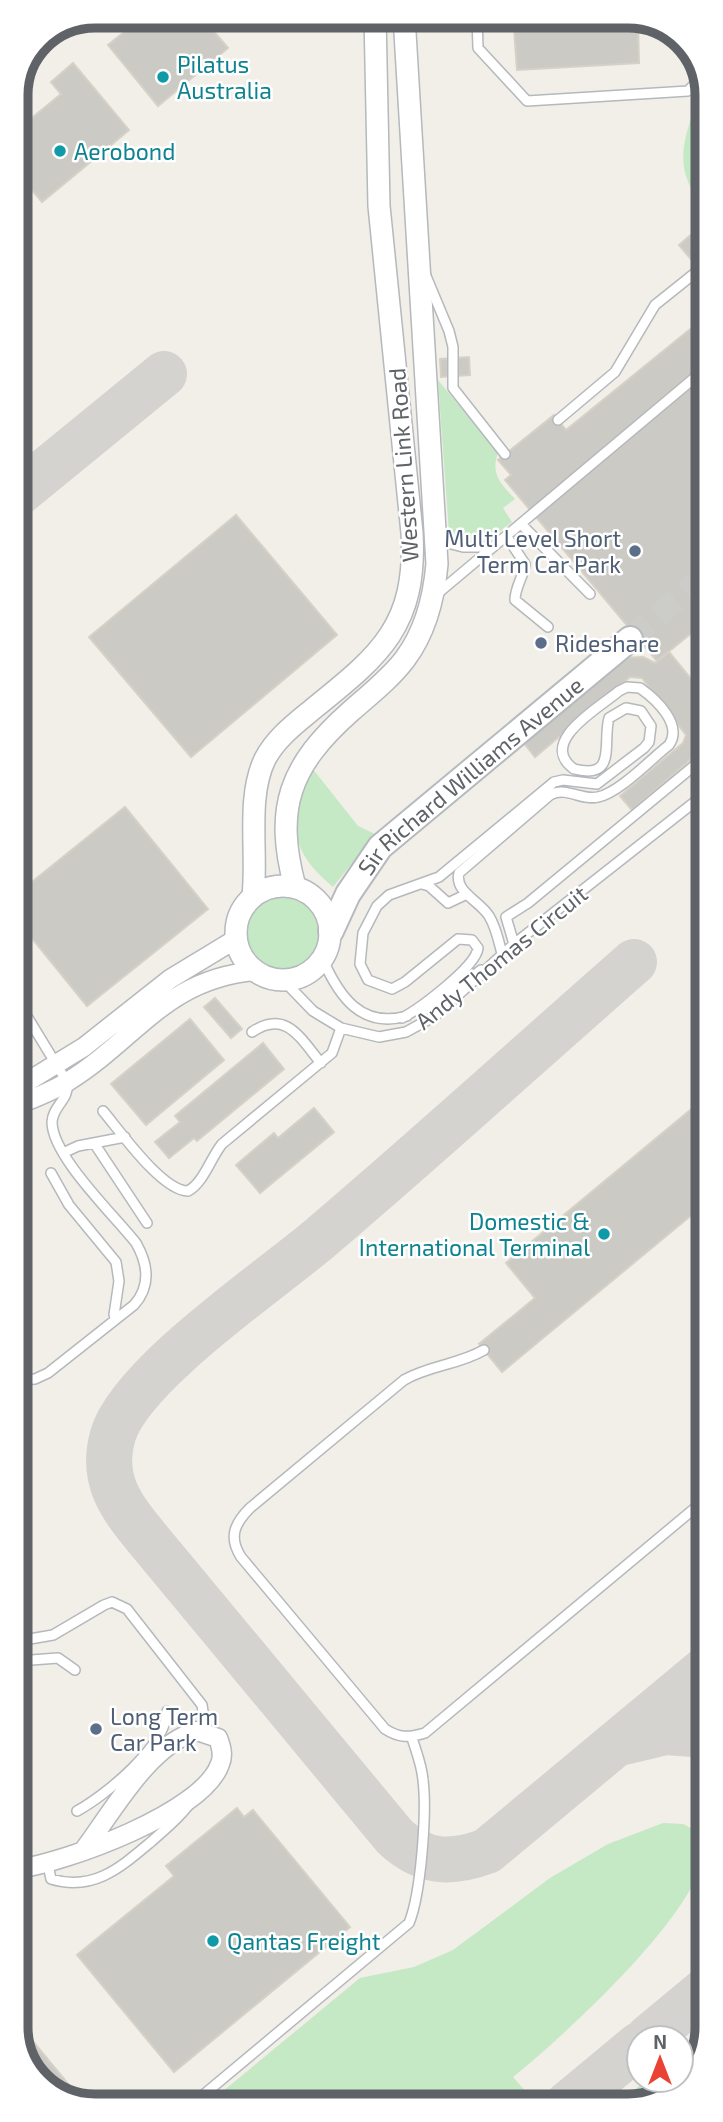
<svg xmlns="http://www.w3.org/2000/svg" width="723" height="2122" font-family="'Exo 2',sans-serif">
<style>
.green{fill:#c5e8c5}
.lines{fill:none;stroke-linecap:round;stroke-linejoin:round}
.taxiway{stroke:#d4d3d0;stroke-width:46}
.building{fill:#cccac5;stroke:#d6d1c6;stroke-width:2}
.secondary-tunnel{stroke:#ccccc8;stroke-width:24;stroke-dasharray:24 12;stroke-linecap:butt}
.service-casing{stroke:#b5b8bc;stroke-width:12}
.minor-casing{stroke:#b5b8bc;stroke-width:21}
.tertiary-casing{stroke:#b5b8bc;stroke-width:24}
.secondary-casing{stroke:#b6babf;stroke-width:28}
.service{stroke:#fff;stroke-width:9}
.minor{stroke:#fff;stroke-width:18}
.tertiary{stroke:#fff;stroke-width:21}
.secondary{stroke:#fff;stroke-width:24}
.culture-dot{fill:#0f9aa8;stroke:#fff;stroke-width:2.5}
.service-dot{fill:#5c6f8a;stroke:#fff;stroke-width:2.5}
.labels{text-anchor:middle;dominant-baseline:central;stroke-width:5;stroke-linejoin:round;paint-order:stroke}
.culture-label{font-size:23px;fill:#0d838f;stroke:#fff;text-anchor:start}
.street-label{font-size:23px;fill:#5f6368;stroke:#fff}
.service-label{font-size:23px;fill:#4e5e75;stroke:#fff;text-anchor:start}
.rim{fill:none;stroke:#5f6368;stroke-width:9}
</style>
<rect width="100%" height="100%" fill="#f1efe8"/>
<path class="green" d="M696,103L705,114V210C674,170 681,148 696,103Z
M438,380L498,453C490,474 501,484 515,499L503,508L512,522L485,543L457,538L449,533Z
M312,768L358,826L375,834L333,887C286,847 290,823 312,768Z
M247 933a37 37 0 1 1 74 0a37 37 0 1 1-74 0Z
M663,1823L683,1824L704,1835C723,1894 557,2042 513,2077L527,2093L514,2104L205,2106L360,1978L414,1967L453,1950L550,1878L608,1844Z
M707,2029L691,2076L648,2104H618L646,2080H681V2051Z"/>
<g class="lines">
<path class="taxiway" d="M16,495L164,374
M634,962C529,1054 425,1149 319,1239C268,1282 131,1375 113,1435C99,1482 124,1510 151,1543L395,1837C424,1864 452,1864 487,1851L707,1668
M620,1743L666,1732L707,1735
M648,2038L707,1989
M568,2104L639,2045"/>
</g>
<path class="building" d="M144,16H221L210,27L228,48L158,106L108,45Z
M523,16H622L623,22H638L639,63L517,70L514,28H528V21L523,20Z
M73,63L129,130L42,202L16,171V131L61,94L51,82Z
M693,233L705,247V276L679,245Z
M705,317V622L657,661L505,480L511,475L498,460L554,415L566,430Z
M469,357L470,375L441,377L440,359Z
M236,515L337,635L191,757L89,637Z
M669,652L705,696L706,746L632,810L620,796L683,743L686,735L642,678L630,677L535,757L523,742L624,658L643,657L655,663Z
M125,807L208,909L87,1006L17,920V894Z
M215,998L242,1029L231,1038L204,1007Z
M190,1019L224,1060L146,1125L111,1084Z
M263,1043L284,1069L197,1141L194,1138L169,1158L155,1142L180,1122L175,1116Z
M706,1097V1203L502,1372L479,1344L535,1298L506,1263Z
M314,1108L334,1132L260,1193L236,1165L274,1133L278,1138Z
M237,1808L244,1817L253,1810L350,1927L174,2072L77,1955L174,1876L166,1866Z
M26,2033L70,2086L60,2094L47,2089L18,2047V2040Z"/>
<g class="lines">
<path class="secondary-tunnel" d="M630,639L705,576"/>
<g class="service-casing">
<path id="service" d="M477,16L478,48L527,101L688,91L700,78
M700,78L705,98
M426,276L449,331L453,347V388L505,454
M558,420L615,372L655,305L705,265
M522,525L590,594
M507,537L525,564C523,578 515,587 515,600L548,627
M436,540L463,547H493
M437,594L705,369
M422,884L429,886L448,903L467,894
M514,944L506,917L528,903L706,756
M323,960C339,996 361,1029 407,1016
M284,981L313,1011L341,1028L379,1037L406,1032L435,1016L514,944L706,793
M17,1000L67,1082C70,1100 53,1105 52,1122C52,1156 114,1215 136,1243C148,1264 151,1286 134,1305L48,1373L35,1379L18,1380
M420,1012L442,1000L481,970
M402,1018C419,1009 476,967 478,948L472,940L458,939L405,982L392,989L368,980L360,964L363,933L377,906L389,895L439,877L554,782L563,780L597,784L644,748L649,742L651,726L641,711L626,708L609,718C602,743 618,780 574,769C537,742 599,708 619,691L627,687L640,688C657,700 683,725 669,745C651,759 619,793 598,797C581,801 567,786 550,795L459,873C454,892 480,901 489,916C496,927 499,942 502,954
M252,1032C286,1009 300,1038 321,1063
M103,1111C120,1131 162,1191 188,1191C204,1182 210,1159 222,1144L332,1053L341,1028
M94,1143L147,1223
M63,1153L78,1146L125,1137
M51,1173L69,1205L116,1262L119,1281L114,1315
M484,1350C458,1365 430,1365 404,1380L250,1508C235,1523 228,1537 241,1557L385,1729C399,1738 409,1738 425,1733L707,1498
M18,1641L53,1635L104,1605L112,1602L127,1609L202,1705L206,1731
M18,1661L58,1658L75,1670
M77,1811C106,1795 166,1746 167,1711
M48,1865L51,1879C94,1892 121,1867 152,1841C164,1830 177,1820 187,1807
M190,2106L409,1923C421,1894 427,1812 423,1780C422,1766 416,1751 412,1738"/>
</g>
<g class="minor-casing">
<path id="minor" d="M699,66L700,78
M17,1088L84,1047L170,979L236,939
M17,1105C34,1098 51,1092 67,1082C137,1039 165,979 255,971
M18,1869C66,1862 203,1813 220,1764C224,1755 221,1746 218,1738L197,1731C149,1744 112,1813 83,1851"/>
</g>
<g class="tertiary-casing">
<path id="tertiary" d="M236 933a47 47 0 1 1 94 0a47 47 0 1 1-94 0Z
M295,887C274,808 289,766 351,711C369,695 390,679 405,659C426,631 434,598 437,564L404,16
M253,896C258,853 246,798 265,759C276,738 296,723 313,709C380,655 417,626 412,533L379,206L375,16"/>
</g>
<g class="secondary-casing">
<g id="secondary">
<path id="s1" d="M331,931L348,894L380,847L630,639"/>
</g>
</g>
<use href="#service" class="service"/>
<use href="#minor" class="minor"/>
<use href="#tertiary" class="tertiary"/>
<use href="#secondary" class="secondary"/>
</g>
<g class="culture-dot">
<circle cx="163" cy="77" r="7"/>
<circle cx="60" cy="151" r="7"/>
<circle cx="604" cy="1234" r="7"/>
<circle cx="213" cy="1941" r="7"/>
</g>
<g class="service-dot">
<circle cx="635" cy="551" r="7"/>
<circle cx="541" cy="643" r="7"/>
<circle cx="96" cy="1729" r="7"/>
</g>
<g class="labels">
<g class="culture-label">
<text x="177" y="64">Pilatus<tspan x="177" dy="26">Australia</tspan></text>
<text x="74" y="151">Aerobond</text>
<text x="590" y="1221" text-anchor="end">Domestic &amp;<tspan x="590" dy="26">International Terminal</tspan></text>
<text x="227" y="1941">Qantas Freight</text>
</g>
<g class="street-label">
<text transform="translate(403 465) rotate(-94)">Western Link Road</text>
<text stroke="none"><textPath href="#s1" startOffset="212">Sir Richard Williams Avenue</textPath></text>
<text transform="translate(501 957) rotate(-39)">Andy Thomas Circuit</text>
</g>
<g class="service-label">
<text x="621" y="538" text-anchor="end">Multi Level Short<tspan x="621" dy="26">Term Car Park</tspan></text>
<text x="555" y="643">Rideshare</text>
<text x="110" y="1716">Long Term<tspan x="110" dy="26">Car Park</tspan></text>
</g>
</g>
<path d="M0 0H723V2122H0ZM95 28H628A67 67 0 0 1 695 95V2027A67 67 0 0 1 628 2094H95A67 67 0 0 1 28 2027V95A67 67 0 0 1 95 28Z" fill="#fff" fill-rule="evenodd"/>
<path class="rim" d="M95 28H628A67 67 0 0 1 695 95V2027A67 67 0 0 1 628 2094H95A67 67 0 0 1 28 2027V95A67 67 0 0 1 95 28Z"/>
<g transform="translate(660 2059)"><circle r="33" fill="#ffffff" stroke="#bfc1c3" stroke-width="2"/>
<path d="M0-5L12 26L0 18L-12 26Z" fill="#ea4335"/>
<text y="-10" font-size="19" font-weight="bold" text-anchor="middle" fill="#5f6368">N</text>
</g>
</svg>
